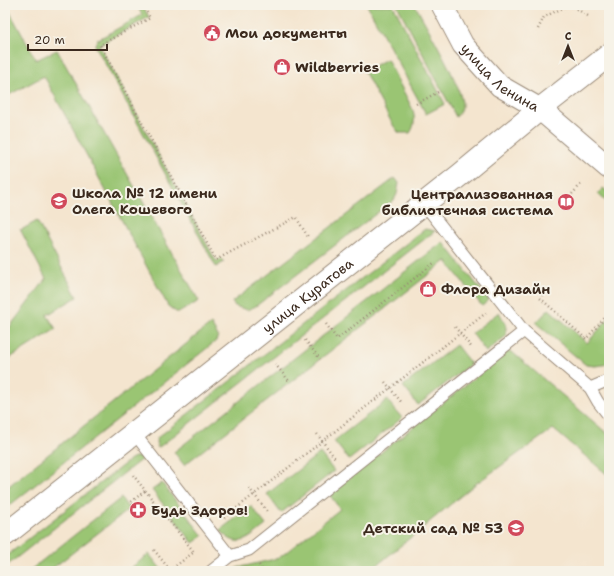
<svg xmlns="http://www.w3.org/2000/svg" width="614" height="576" font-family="'Shantell Sans',sans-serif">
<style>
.green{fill:#9ac573;stroke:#6a7848}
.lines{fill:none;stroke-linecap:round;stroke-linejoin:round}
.service-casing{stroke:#988876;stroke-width:13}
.minor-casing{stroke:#988876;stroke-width:23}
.tertiary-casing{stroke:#988876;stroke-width:24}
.path{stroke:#988876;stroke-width:2.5;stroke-dasharray:1 3;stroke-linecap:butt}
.service{stroke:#fff;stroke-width:11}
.minor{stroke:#fff;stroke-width:21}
.tertiary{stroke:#fff;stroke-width:22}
.labels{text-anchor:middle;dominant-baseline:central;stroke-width:4;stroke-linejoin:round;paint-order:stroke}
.poi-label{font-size:14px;font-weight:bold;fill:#3b2a1e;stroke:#f7f3e8;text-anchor:start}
.street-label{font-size:14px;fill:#3b2a1e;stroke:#f7f3e8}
</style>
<rect width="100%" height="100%" fill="#f7f3e8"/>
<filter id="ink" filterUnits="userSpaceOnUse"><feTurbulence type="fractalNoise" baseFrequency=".025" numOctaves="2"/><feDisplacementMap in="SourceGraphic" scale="8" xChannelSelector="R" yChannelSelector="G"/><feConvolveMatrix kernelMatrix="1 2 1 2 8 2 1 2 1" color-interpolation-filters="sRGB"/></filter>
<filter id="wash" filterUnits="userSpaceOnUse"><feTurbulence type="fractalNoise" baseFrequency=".012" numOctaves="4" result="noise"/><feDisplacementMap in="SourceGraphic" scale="16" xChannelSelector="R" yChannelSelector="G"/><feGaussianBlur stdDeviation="0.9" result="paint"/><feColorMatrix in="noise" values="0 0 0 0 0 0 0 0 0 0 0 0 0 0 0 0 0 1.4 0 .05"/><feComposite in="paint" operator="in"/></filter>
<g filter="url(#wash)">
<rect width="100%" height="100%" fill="#f4e5cf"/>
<path class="green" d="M5,5H6L36,60L57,50L199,301L180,312H176L168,306L44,76L5,97Z
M137,5H142L149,17L99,45L216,261L222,259L224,262L216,267L95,45L97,40L142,15Z
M367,5H393L445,104L426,114Z
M397,5H415C425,23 464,89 462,106C462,111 458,114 456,117Z
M387,59L413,110C415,118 415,126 410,133H399L393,125L364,71Z
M395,178L399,183L397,194L394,200L256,306L247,310L235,306L232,302Z
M603,188L609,193V204L598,194Z
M37,221L77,297L47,315L56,329L5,361V333L46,279L20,229L21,230Z
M425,229L435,231L158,448L156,442L157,438Z
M443,242L489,300L482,306L446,261L184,465L174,452Z
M549,309L587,343L609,318V364L595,366L586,365L536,323Z
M499,312L506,325V336L486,352L472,333Z
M211,324L218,336L216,341L5,509V489Z
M456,345L471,364L418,405L403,386Z
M507,352H512L609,435V476L553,429L474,485L370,571H233L237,568L279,558L340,509L329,494Z
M387,400L402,418L349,460L334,441Z
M320,453L334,471L281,513L267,494Z
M135,457H140L142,459L5,567V557L131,459Z
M162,483L203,536L193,543L152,490Z
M121,498L129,509L49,571H29Z
M251,506L266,525C248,539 238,551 220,530Z
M149,554L161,569L158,571H127Z"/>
</g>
<g filter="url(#ink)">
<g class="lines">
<g class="service-casing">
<path id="service" d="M424,204L524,331L590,388L609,380
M590,388L598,402L609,416
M134,433L230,556
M211,571L230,556L249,550L524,331"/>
</g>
<g class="minor-casing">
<g id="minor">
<path id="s1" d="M442,5L463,45L500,86L540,109"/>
</g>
</g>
<g class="tertiary-casing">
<g id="tertiary">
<path d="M540,109L609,168"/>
<path id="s2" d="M5,535L460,175L540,109L609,55"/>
</g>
</g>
<path class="path" d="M143,5L150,18L100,45L216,260L296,217L308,237
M570,5L588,16
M538,29L544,17L569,5
M416,104L440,91
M572,194L582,183
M545,292L540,298L586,339L609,313
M326,324L337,339L434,263
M455,327L472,348
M305,340L320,359
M275,364L290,382
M385,382L402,403
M317,434L335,458
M133,475L194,552L169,571
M249,488L267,511
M133,505L131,502L146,490
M224,518L486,313
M154,550L170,570
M259,565L263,571"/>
<use href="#service" class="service"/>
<use href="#minor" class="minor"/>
<use href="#tertiary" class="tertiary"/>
</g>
</g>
<defs>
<g id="civic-disc" transform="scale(0.9)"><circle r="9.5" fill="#d1495b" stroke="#f7f3e8"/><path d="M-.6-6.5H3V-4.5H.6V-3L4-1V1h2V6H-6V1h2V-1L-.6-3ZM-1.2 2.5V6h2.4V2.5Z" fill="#fff"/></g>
<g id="shop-disc" transform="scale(0.9)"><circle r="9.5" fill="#d1495b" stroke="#f7f3e8"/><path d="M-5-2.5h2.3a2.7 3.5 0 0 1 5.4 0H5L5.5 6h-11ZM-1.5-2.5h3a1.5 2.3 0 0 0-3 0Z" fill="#fff"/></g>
<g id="school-disc" transform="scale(0.9)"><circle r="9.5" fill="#d1495b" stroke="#f7f3e8"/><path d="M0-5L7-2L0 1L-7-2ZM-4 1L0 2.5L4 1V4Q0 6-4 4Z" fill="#fff"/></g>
<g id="library-disc" transform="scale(0.9)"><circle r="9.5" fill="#d1495b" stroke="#f7f3e8"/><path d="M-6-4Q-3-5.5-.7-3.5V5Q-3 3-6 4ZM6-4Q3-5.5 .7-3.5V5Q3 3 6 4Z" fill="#fff"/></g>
<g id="pharmacy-disc" transform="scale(0.9)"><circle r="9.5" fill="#d1495b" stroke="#f7f3e8"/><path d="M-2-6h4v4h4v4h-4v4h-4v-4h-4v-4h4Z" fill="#fff"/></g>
</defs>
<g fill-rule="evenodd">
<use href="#civic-disc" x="212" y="33"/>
<use href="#shop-disc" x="282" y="67"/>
<use href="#school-disc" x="59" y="201"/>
<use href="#library-disc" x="566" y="202"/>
<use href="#shop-disc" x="428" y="289"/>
<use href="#pharmacy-disc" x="138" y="510"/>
<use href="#school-disc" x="516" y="528"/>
</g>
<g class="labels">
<g class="poi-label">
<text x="225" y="33">Мои документы</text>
<text x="295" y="67">Wildberries</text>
<text x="72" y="193">Школа № 12 имени<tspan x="72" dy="16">Олега Кошевого</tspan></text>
<text x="553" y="194" text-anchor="end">Централизованная<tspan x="553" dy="16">библиотечная система</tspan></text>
<text x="441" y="289">Флора Дизайн</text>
<text x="151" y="510">Будь Здоров!</text>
<text x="503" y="528" text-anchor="end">Детский сад № 53</text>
</g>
<g class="street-label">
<text stroke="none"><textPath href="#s1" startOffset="95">улица Ленина</textPath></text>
<text stroke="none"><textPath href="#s2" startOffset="386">улица Куратова</textPath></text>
</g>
</g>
<rect width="614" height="576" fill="none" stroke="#f7f3e8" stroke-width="20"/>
<g transform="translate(568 46)" stroke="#f7f3e8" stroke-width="3" paint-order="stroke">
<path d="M0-3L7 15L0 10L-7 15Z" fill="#3b2a1e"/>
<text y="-6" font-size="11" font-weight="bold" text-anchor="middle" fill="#3b2a1e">С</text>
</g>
<path d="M28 44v6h79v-6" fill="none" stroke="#3b2a1e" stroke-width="2"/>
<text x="34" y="44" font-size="12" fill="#3b2a1e" stroke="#f7f3e8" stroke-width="3" paint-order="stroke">20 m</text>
</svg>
